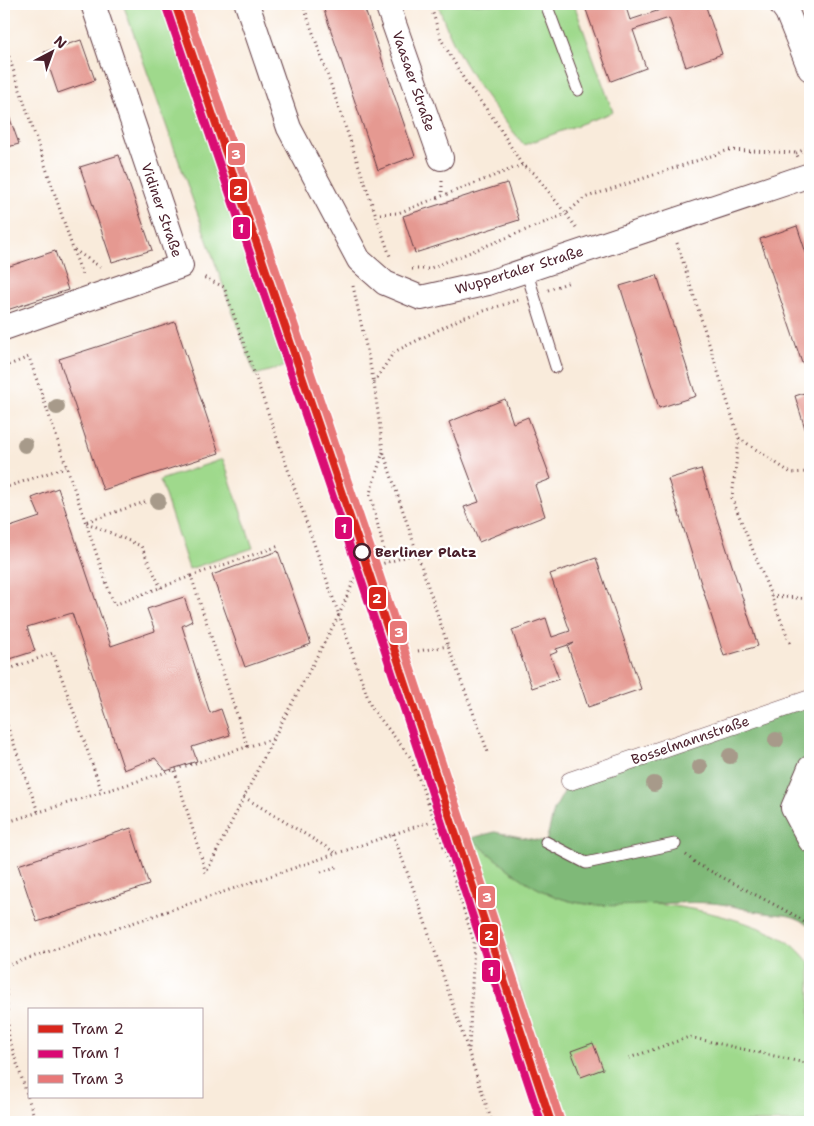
<svg xmlns="http://www.w3.org/2000/svg" width="814" height="1126" font-family="'Shantell Sans',sans-serif">
<style>
.green{fill:#9fd98c;stroke:#747c5c}
.forest{fill:#7fb978;stroke:#646c52}
.building{fill:#e59991}
.lines{fill:none;stroke-linecap:round;stroke-linejoin:round}
.service-casing{stroke:#643e45;stroke-width:13}
.pedestrian-casing{stroke:#643e45;stroke-width:19}
.minor-casing{stroke:#643e45;stroke-width:26}
.path{stroke:#643e45;stroke-width:3;stroke-dasharray:1 4;stroke-linecap:butt}
.service{stroke:#fff;stroke-width:11}
.pedestrian{stroke:#fff;stroke-width:18}
.minor{stroke:#fff;stroke-width:24}
.path-bridge{stroke:#643e45;stroke-width:3;stroke-dasharray:1 4;stroke-linecap:butt}
.tram-1-casing{stroke:#fff;stroke-width:11}
.tram-2-casing{stroke:#fff;stroke-width:11}
.tram-3-casing{stroke:#fff;stroke-width:11}
.tram-1{stroke:#d9261c;stroke-width:8}
.tram-2{stroke:#da0873;stroke-width:8}
.tram-3{stroke:#e87878;stroke-width:8}
.tree{fill:#a79a8a}
.stop-dot{fill:#fff;stroke:#4a1f2b;stroke-width:2.5}
.labels{text-anchor:middle;dominant-baseline:central;stroke-width:4.5;stroke-linejoin:round;paint-order:stroke}
.street-label{font-size:14px;fill:#4a1f2b;stroke:#fff}
.stop-label{font-size:14px;font-weight:bold;fill:#4a1f2b;stroke:#fff;text-anchor:start}
.line-badge{stroke:#fff;stroke-width:2}
.badge-label{font-size:14px;text-anchor:middle;font-weight:bold;fill:#fff}
</style>
<rect width="100%" height="100%" fill="#fff"/>
<filter id="ink" filterUnits="userSpaceOnUse"><feTurbulence type="fractalNoise" baseFrequency=".02" numOctaves="2"/><feDisplacementMap in="SourceGraphic" scale="10" xChannelSelector="R" yChannelSelector="G"/><feConvolveMatrix kernelMatrix="1 2 1 2 8 2 1 2 1" color-interpolation-filters="sRGB"/></filter>
<filter id="wash" filterUnits="userSpaceOnUse"><feTurbulence type="fractalNoise" baseFrequency=".0096" numOctaves="4" result="noise"/><feDisplacementMap in="SourceGraphic" scale="20" xChannelSelector="R" yChannelSelector="G"/><feGaussianBlur stdDeviation="1.12" result="paint"/><feColorMatrix in="noise" values="0 0 0 0 0 0 0 0 0 0 0 0 0 0 0 0 0 1.4 0 .05"/><feComposite in="paint" operator="in"/></filter>
<g filter="url(#wash)">
<rect width="100%" height="100%" fill="#f9ebdb"/>
<path class="green" d="M123,4H175L296,363L255,375Z
M438,4H574L613,112L524,145C486,98 457,62 438,4Z
M223,459L253,548L189,569L160,480Z
M471,838C500,863 531,891 570,901C596,908 623,904 649,904C687,905 753,921 785,940C795,945 803,956 810,963V1122H564Z"/>
<path class="forest" d="M810,699V768L793,808L810,840V926C792,913 786,916 764,913C746,910 729,904 711,903C665,900 616,912 570,901C532,892 500,863 471,838L495,832L546,842L554,810L570,781Z"/>
<g id="blocks">
<path class="building" d="M322,4H363L415,156L378,170Z
M584,4H625L630,20L666,8L664,4H705L722,54L686,67L669,18L633,30L646,68L611,81Z
M81,40L95,80L58,93L44,52Z
M4,102L19,144L4,148Z
M119,155L152,250L112,262L80,167Z
M507,183L519,220L415,253L403,216Z
M797,226L810,265V360L802,363L760,239Z
M55,251L68,290L4,311V268Z
M657,275L696,396L659,408L620,286Z
M175,322L219,453L103,490L59,359Z
M810,391V438H808L795,396Z
M505,399L513,423L528,417L551,479L535,485L545,516L479,542L464,507L479,502L449,422Z
M701,469L758,646L724,656L668,479Z
M58,488L111,646L155,631L147,609L184,597L192,621L182,626L210,713L221,709L230,735L192,747L197,761L166,771L155,758L124,770L72,613L27,627L35,651L4,661V529L40,517L32,498Z
M278,551L311,644L245,667L212,575Z
M596,558L641,689L588,707L568,647L574,643L556,649L557,652L550,655L559,679L532,688L512,630L546,618L552,637L570,631L550,574Z
M131,828L149,885L37,922L18,865Z
M593,1043L603,1069L581,1077L571,1051Z"/>
</g>
</g>
<g filter="url(#ink)">
<use href="#blocks" fill-opacity="0" stroke="#643e45" stroke-width="1"/>
<g class="lines">
<g class="service-casing">
<path id="service" d="M546,4L578,90
M526,270L556,367
M546,842L586,863L675,844"/>
</g>
<g class="pedestrian-casing">
<path id="pedestrian" d="M570,781L810,699"/>
</g>
<g class="minor-casing">
<path id="minor" d="M247,4L289,128L359,260L385,283L421,298L488,283L810,175
M387,4L441,158
M781,4L787,12L810,69
M4,328L181,266L93,4
M810,768L793,808L810,840"/>
</g>
<path class="path" d="M303,4L390,256
M430,4L441,39L465,81L496,122L522,165L534,173L566,214L584,198L729,150L796,153L798,157
M4,42L73,249L103,269
M796,153L810,147
M442,181V195
M380,214L398,213L522,165
M677,243L739,438L732,498L790,643
M73,250L83,277
M412,269H428L566,214L578,230
M353,286L374,383L383,451L448,646L488,752
M548,290L570,282
M4,367L29,357L114,605L191,576L248,748
M374,382L394,352L462,318L518,300
M739,438L791,473L810,472
M383,452L370,493L387,563
M4,488L66,467
M145,502L85,522L141,546L161,588
M418,553L358,571L339,615L371,707L411,758L428,803
M191,576L279,546
M771,596L810,599
M418,651L448,646
M4,671L53,653L102,792
M4,716L38,812
M175,771L206,873L273,739L339,615L224,287L201,276
M244,797L336,853
M4,823L272,739
M393,834L419,904L492,1122
M444,847L474,942L469,1050
M686,855L697,864L796,916L810,926
M321,872L339,866
M4,960L9,1039L36,1122
M6,966L429,822
M629,1058L689,1037L810,1064"/>
<use href="#service" class="service"/>
<use href="#pedestrian" class="pedestrian"/>
<use href="#minor" class="minor"/>
<path class="path-bridge" d="M428,803L444,847"/>
<g class="tram-1-casing">
<path id="tram-1" d="M175,4L367,567L551,1122"/>
</g>
<g class="tram-2-casing">
<path id="tram-2" d="M166,7L358,570L541,1122"/>
</g>
<g class="tram-3-casing">
<path id="tram-3" d="M185,4L376,564L560,1119"/>
</g>
<use href="#tram-1" class="tram-1"/>
<use href="#tram-2" class="tram-2"/>
<use href="#tram-3" class="tram-3"/>
</g>
<g class="tree">
<circle cx="57" cy="407" r="8"/>
<circle cx="25" cy="445" r="8"/>
<circle cx="158" cy="501" r="8"/>
<circle cx="776" cy="740" r="8"/>
<circle cx="730" cy="756" r="8"/>
<circle cx="700" cy="767" r="8"/>
<circle cx="654" cy="784" r="8"/>
</g>
</g>
<circle class="stop-dot" cx="362" cy="552" r="8"/>
<g class="labels">
<g class="street-label">
<text transform="translate(414 81) rotate(71)">Vaasaer Straße</text>
<text transform="translate(162 210) rotate(71)">Vidiner Straße</text>
<text transform="translate(519 270) rotate(-17)">Wuppertaler Straße</text>
<text transform="translate(690 740) rotate(-19)">Bosselmannstraße</text>
</g>
<g class="stop-label">
<text x="375" y="552">Berliner Platz</text>
</g>
</g>
<g class="line-badge">
<rect x="227" y="142" width="19" height="24" rx="5" fill="#e87878"/>
<rect x="229" y="178" width="19" height="24" rx="5" fill="#d9261c"/>
<rect x="232" y="216" width="19" height="24" rx="5" fill="#da0873"/>
<rect x="334" y="516" width="19" height="24" rx="5" fill="#da0873"/>
<rect x="368" y="586" width="19" height="24" rx="5" fill="#d9261c"/>
<rect x="389" y="620" width="19" height="24" rx="5" fill="#e87878"/>
<rect x="477" y="885" width="19" height="24" rx="5" fill="#e87878"/>
<rect x="479" y="923" width="20" height="24" rx="5" fill="#d9261c"/>
<rect x="481" y="959" width="20" height="24" rx="5" fill="#da0873"/>
</g>
<g class="badge-label">
<text x="236" y="159">3</text>
<text x="238" y="195">2</text>
<text x="241" y="233">1</text>
<text x="344" y="533">1</text>
<text x="377" y="603">2</text>
<text x="399" y="637">3</text>
<text x="487" y="902">3</text>
<text x="489" y="940">2</text>
<text x="491" y="976">1</text>
</g>
<rect width="814" height="1126" fill="none" stroke="#fff" stroke-width="20"/>
<rect x="28" y="1008" width="175" height="90" fill="#ffffff" stroke="#b7a5aa"/>
<rect x="38" y="1025" width="25" height="8" fill="#d9261c" stroke="#b7a5aa"/>
<text x="72" y="1034" font-size="15" fill="#4a1f2b">Tram 2</text>
<rect x="38" y="1050" width="25" height="8" fill="#da0873" stroke="#b7a5aa"/>
<text x="72" y="1058" font-size="15" fill="#4a1f2b">Tram 1</text>
<rect x="38" y="1075" width="25" height="8" fill="#e87878" stroke="#b7a5aa"/>
<text x="72" y="1084" font-size="15" fill="#4a1f2b">Tram 3</text>
<g transform="translate(52 52) rotate(41)" stroke="#ffffff" stroke-width="4" paint-order="stroke">
<path d="M0-4L9 19L0 12L-9 19Z" fill="#4a1f2b"/>
<text y="-8" font-size="14" font-weight="bold" text-anchor="middle" fill="#4a1f2b">N</text>
</g>
</svg>
